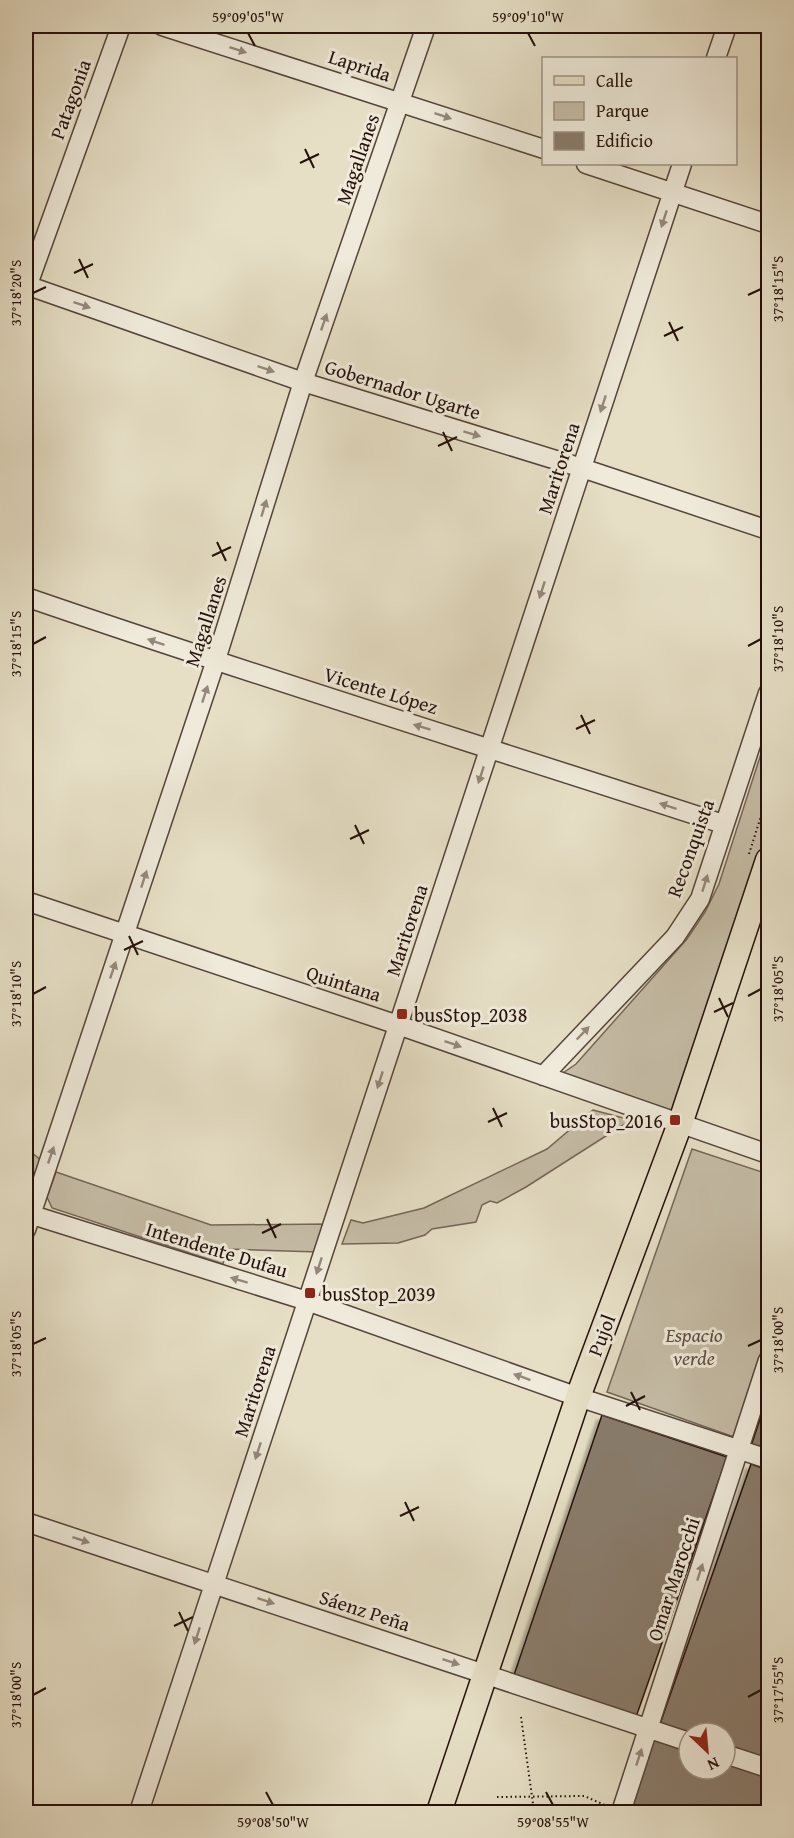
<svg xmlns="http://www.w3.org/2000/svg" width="794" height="1838" font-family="'Gentium Book Plus',serif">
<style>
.green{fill:#c5bca6;stroke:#746658;stroke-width:1.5}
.building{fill:#897c6c;stroke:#24110a;stroke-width:1.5;filter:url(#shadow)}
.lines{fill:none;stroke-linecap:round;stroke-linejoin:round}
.minor-casing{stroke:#544439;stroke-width:21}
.major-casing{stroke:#24110a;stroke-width:27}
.path{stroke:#24110a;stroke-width:2;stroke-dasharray:1.5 3;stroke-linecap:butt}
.minor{stroke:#efeada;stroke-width:18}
.major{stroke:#e6dfc6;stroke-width:24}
.oneway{fill:#94887c}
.ticks{fill:none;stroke:#24110a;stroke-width:2}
.poi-dot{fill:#8f2418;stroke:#efeada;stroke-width:2}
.labels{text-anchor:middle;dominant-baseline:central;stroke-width:6;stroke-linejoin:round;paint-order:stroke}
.street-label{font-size:20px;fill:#24110a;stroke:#efeada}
.poi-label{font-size:20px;fill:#24110a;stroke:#efeada;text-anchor:start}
.park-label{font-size:20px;font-style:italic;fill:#5c4d41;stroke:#efeada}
.neatline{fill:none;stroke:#24110a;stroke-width:2}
.ticks-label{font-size:15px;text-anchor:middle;fill:#24110a}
</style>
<defs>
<filter id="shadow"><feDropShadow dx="-5" dy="5" stdDeviation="1.5" flood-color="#0004"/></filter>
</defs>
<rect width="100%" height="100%" fill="#e6dfc6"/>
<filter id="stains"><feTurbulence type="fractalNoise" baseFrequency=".00333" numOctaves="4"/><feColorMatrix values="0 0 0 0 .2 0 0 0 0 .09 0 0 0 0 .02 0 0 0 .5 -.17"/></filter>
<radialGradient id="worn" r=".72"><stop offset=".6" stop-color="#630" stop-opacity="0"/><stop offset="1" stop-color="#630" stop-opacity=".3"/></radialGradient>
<path class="green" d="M768,732V838L681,1103L677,1109L668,1112L560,1075L576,1064L687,939L705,912L719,884Z
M593,1110L631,1120L526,1187L497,1203L490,1201L482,1205L476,1222L432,1229L425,1235L398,1243L342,1244L351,1220L363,1223L424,1208L547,1149Z
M26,1148L42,1161L34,1186L26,1180Z
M692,1149L768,1174V1331L734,1437L607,1392Z
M56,1172L211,1225L328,1224L318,1252L227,1249L223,1264L52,1208L47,1197Z"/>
<path class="building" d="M768,1395V1453L751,1446Z
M602,1415L727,1457L636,1717L513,1678Z
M751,1464L768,1470V1763L725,1747V1733H689L660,1724Z
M653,1738L689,1750V1769H725V1762L768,1777V1787L760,1812H629Z"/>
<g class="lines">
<g class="minor-casing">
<path id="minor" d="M162,26L544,149
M716,58L727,26
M586,164L768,224
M26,285L303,382L582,468L768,530
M26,290L121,26
M26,597C257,677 491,748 723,824
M26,901L398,1025L768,1154
M543,1076L675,937L700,899L768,693
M26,1213L307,1301L578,1397L768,1459
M26,1230L215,663L303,382L426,26
M26,1522L689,1742
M725,1754L768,1768
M139,1812L682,164
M621,1812L768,1360"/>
</g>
<g class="major-casing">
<path id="major" d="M439,1812L578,1397L681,1121L768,860"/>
</g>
<path class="path" d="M749,854L768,794
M521,1717L533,1804L522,1812
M497,1797L584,1796L605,1805"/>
<use href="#minor" class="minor"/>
<use href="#major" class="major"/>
</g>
<defs><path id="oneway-solid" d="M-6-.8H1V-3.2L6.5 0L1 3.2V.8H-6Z" transform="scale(1.5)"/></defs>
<g class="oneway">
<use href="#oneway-solid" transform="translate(238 50) rotate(18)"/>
<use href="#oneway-solid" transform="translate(443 116) rotate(18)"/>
<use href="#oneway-solid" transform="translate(664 219) rotate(108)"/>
<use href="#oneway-solid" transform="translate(82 305) rotate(19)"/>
<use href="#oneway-solid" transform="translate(324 322) rotate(-71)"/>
<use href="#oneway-solid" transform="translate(266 369) rotate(19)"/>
<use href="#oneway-solid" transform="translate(603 404) rotate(108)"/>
<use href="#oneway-solid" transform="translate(472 434) rotate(17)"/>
<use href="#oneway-solid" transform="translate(264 508) rotate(-73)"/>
<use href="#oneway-solid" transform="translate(542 590) rotate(108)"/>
<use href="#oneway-solid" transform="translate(156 642) rotate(-161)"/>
<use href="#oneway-solid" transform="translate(205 694) rotate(-72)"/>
<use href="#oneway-solid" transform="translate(422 727) rotate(-163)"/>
<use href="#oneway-solid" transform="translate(481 775) rotate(108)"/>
<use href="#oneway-solid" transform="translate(668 806) rotate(-162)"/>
<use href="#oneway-solid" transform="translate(144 879) rotate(-72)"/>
<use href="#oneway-solid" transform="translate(705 883) rotate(-73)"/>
<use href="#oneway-solid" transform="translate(113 970) rotate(-71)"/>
<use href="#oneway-solid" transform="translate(583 1033) rotate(-46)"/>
<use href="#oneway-solid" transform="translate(453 1044) rotate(19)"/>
<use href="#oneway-solid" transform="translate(380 1080) rotate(108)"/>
<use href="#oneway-solid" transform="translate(51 1155) rotate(-71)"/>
<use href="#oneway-solid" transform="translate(319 1266) rotate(108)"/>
<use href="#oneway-solid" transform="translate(239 1280) rotate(-163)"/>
<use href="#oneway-solid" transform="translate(522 1377) rotate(-160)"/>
<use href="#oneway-solid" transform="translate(258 1451) rotate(108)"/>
<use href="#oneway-solid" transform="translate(81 1540) rotate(18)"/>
<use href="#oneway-solid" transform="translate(700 1572) rotate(-72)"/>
<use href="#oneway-solid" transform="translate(266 1601) rotate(18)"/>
<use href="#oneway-solid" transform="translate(197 1636) rotate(108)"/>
<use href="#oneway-solid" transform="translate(451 1662) rotate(18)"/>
<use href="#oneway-solid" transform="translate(639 1757) rotate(-72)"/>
</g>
<path class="ticks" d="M248,33L255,46M528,33L535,46M305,149L314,168M300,163L319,154M79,259L88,278M74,273L93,264M33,293L46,287M748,295L761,289M669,322L678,341M664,336L683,327M443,432L452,451M438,446L457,437M217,542L226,561M212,556L231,547M33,644L46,637M748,646L761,639M581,715L590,734M576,729L595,720M355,825L364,844M350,839L369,830M129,936L138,955M124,950L143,941M33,994L46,987M748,996L761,989M719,998L728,1017M714,1012L733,1003M493,1108L502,1127M488,1122L507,1113M267,1219L276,1238M262,1233L281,1224M33,1344L46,1338M748,1346L761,1340M631,1392L640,1410M626,1406L645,1396M405,1502L414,1521M400,1516L419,1507M179,1612L188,1631M174,1626L193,1617M33,1695L46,1688M748,1697L761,1690M266,1792L273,1805M546,1792L553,1805"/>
<g class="poi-dot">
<rect x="396" y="1008" width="12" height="12" rx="3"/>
<rect x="669" y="1114" width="12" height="12" rx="3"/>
<rect x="304" y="1287" width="12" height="12" rx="3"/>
</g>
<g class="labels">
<g class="street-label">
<text transform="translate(360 65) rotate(18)">Laprida</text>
<text transform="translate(70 99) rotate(-70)">Patagonia</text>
<text transform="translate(357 159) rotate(-71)">Magallanes</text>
<text transform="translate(403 389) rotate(17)">Gobernador Ugarte</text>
<text transform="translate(558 468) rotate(-72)">Maritorena</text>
<text transform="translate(205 621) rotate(-72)">Magallanes</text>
<text transform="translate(381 690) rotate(17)">Vicente López</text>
<text transform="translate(690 848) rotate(-70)">Reconquista</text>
<text transform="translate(406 930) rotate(-72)">Maritorena</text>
<text transform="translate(344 983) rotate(18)">Quintana</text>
<text transform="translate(217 1249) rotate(17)">Intendente Dufau</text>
<text transform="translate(601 1335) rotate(-69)">Pujol</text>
<text transform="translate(254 1391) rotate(-72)">Maritorena</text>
<text transform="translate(673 1579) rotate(-72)">Omar Marocchi</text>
<text transform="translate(365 1610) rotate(18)">Sáenz Peña</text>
</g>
<g class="poi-label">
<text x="414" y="1014">busStop_2038</text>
<text x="663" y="1120" text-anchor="end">busStop_2016</text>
<text x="322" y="1293">busStop_2039</text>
</g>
<g class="park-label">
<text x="694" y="1334">Espacio<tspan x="694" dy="23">verde</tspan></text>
</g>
</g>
<rect width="794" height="1838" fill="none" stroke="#e6dfc6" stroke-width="66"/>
<rect x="542" y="57" width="195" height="108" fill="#efeada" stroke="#9e9387" stroke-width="1.5"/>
<rect x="554" y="76" width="30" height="9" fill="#e6dfc6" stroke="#9e9387" stroke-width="1.5"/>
<text x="596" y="87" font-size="18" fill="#24110a">Calle</text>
<rect x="554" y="102" width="30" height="18" fill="#c5bca6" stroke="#9e9387" stroke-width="1.5"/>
<text x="596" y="117" font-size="18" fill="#24110a">Parque</text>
<rect x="554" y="132" width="30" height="18" fill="#897c6c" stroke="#9e9387" stroke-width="1.5"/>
<text x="596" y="147" font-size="18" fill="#24110a">Edificio</text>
<g transform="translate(707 1751) rotate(154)"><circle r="28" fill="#efeada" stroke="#9e9387" stroke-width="1.5"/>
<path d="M0-4.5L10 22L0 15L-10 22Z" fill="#8f2418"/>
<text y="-9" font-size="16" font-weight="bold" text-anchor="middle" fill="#24110a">N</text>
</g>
<rect x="33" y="33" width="728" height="1772" class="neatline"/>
<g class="ticks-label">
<text x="248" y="22">59°09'05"W</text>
<text x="528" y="22">59°09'10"W</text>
<text transform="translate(778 289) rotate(-90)" y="5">37°18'15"S</text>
<text transform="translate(16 293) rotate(-90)" y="5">37°18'20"S</text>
<text transform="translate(778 639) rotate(-90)" y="5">37°18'10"S</text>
<text transform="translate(16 644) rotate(-90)" y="5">37°18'15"S</text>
<text transform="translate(778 989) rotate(-90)" y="5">37°18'05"S</text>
<text transform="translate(16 994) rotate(-90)" y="5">37°18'10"S</text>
<text transform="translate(778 1340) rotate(-90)" y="5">37°18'00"S</text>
<text transform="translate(16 1344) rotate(-90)" y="5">37°18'05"S</text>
<text transform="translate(778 1690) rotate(-90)" y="5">37°17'55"S</text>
<text transform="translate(16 1695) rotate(-90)" y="5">37°18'00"S</text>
<text x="273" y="1827">59°08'50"W</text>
<text x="553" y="1827">59°08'55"W</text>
</g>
<rect width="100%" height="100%" filter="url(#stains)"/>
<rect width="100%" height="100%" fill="url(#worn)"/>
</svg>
